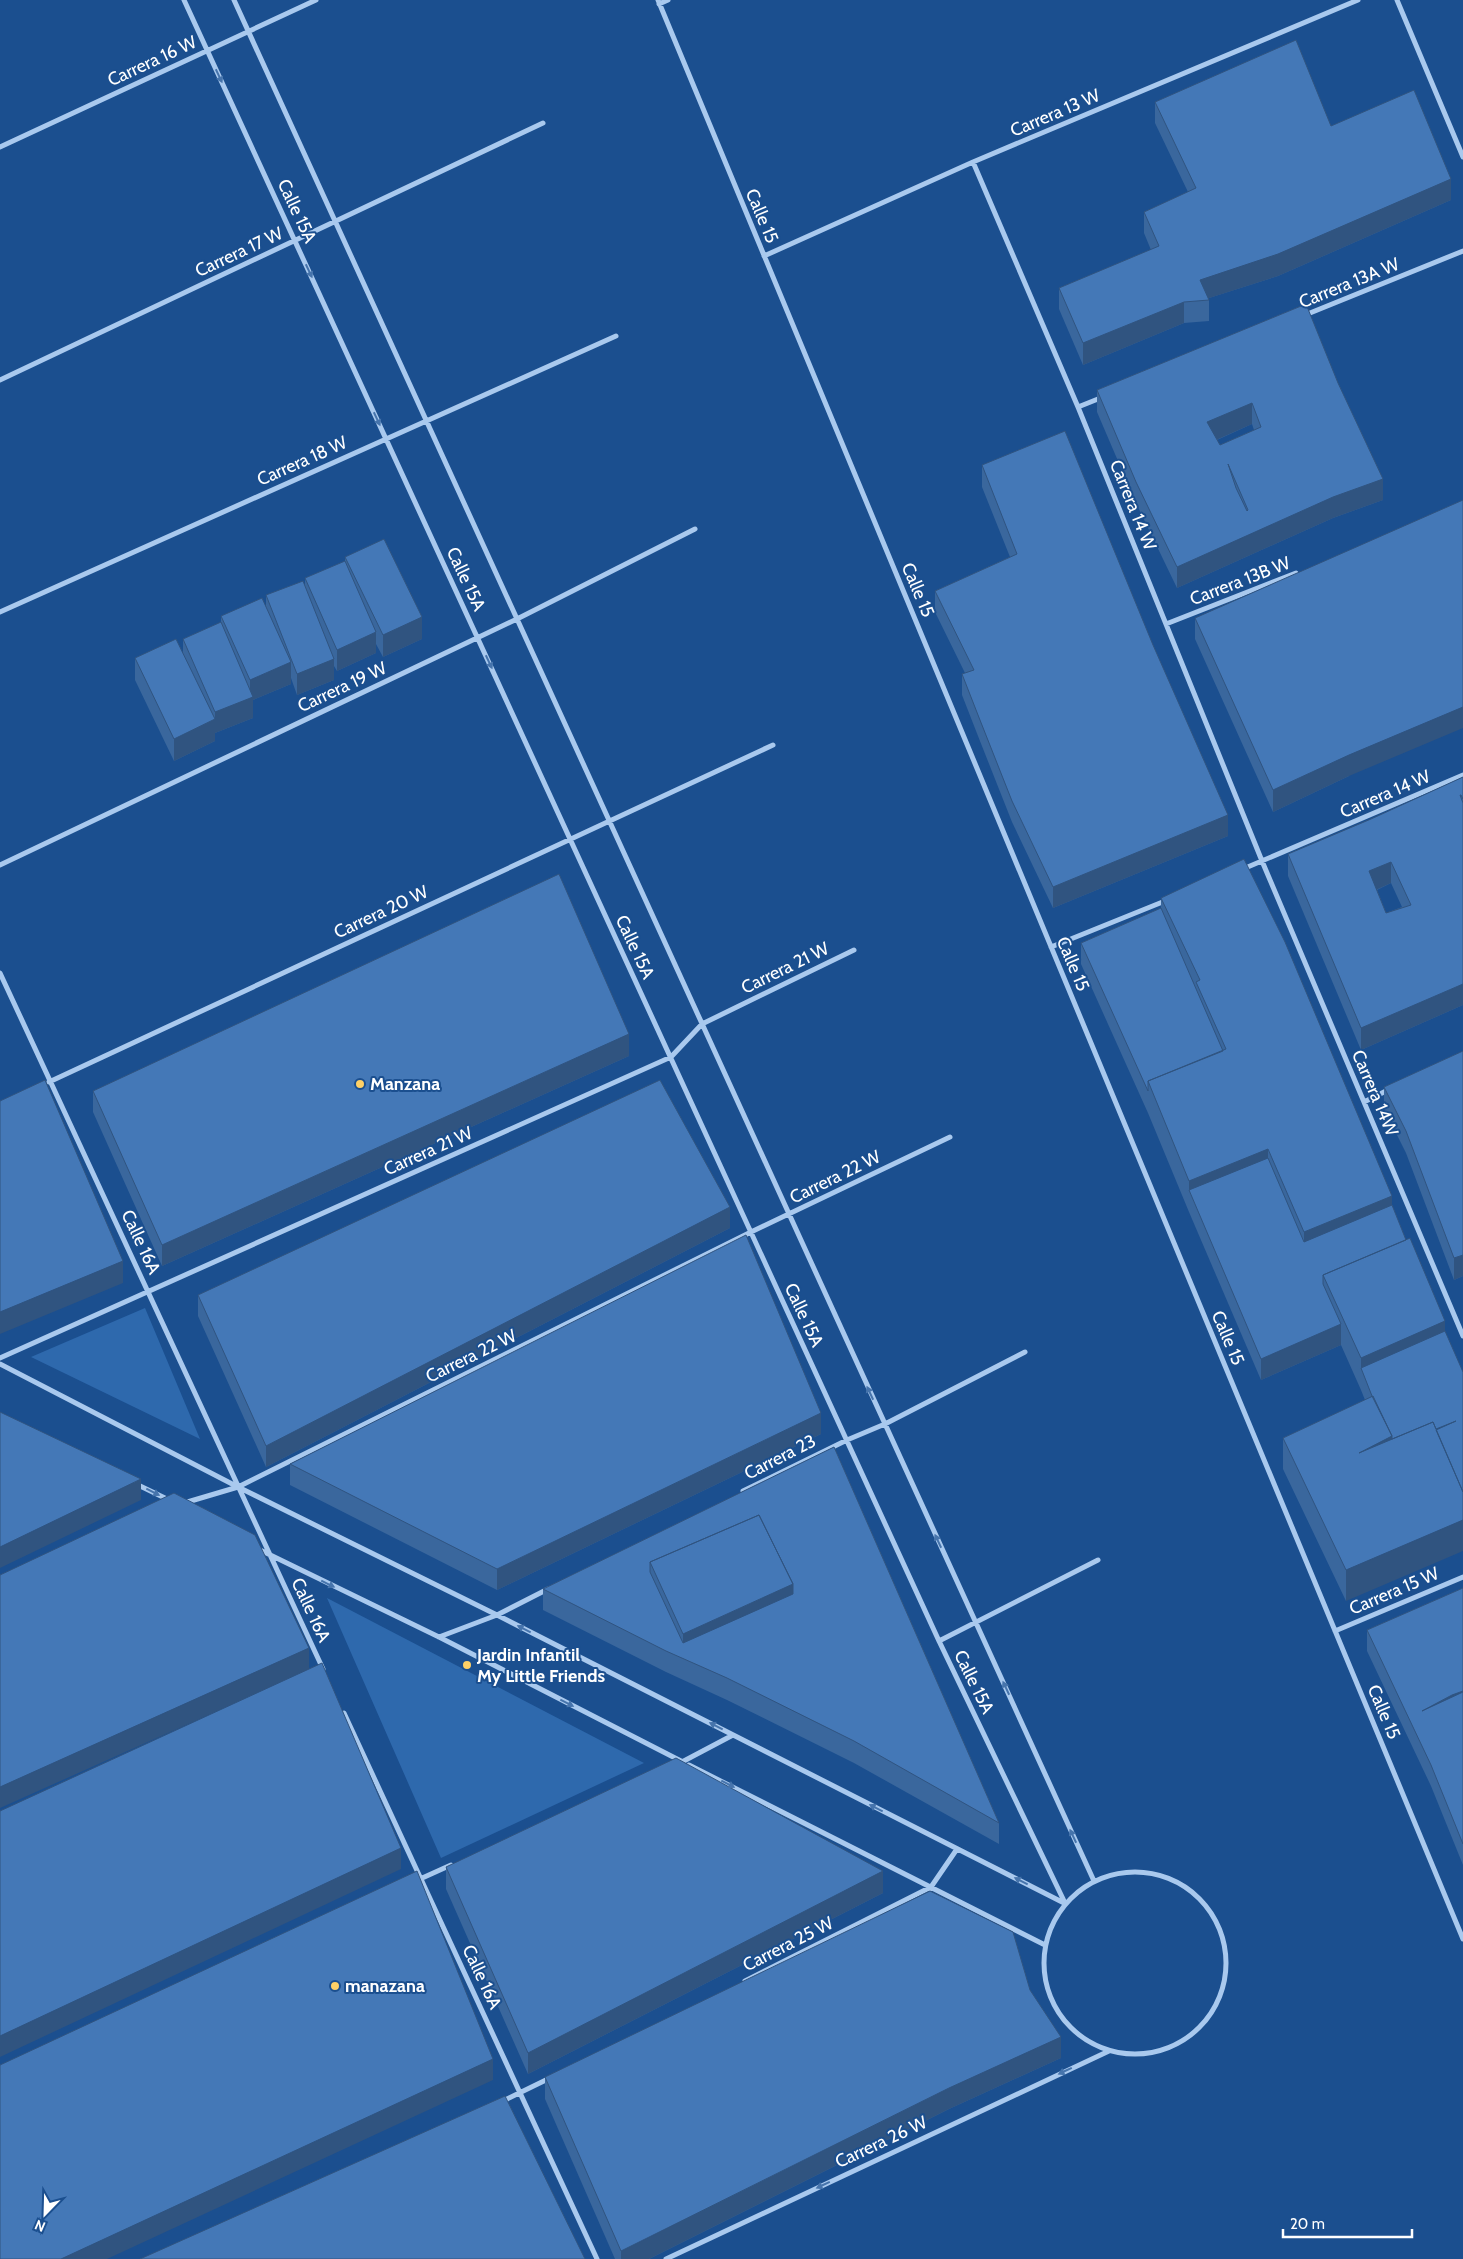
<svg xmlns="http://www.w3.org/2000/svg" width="1463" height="2259" font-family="Cabin,sans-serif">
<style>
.green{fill:#2e69ad}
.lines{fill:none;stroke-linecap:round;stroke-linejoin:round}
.minor{stroke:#a9c9ee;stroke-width:5}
.wall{fill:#3a679d;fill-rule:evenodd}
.shaded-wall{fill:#305480}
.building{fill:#4478b7;stroke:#305480;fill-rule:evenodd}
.oneway{fill:#4674ac}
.poi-dot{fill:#ffd166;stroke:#1b4f8f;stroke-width:2}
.labels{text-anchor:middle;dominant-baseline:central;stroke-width:4;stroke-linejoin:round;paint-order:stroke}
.street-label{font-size:18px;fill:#fff;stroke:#1b4f8f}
.poi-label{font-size:18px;font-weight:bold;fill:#fff;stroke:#1b4f8f;text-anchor:start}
</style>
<rect width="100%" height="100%" fill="#1b4f8f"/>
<path class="green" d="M145,1308L200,1439L31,1357Z
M327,1598L644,1763L441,1858Z"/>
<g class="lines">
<path class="minor" d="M184,0L939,1641L1065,1903
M234,0L1094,1881
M658,0L1463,1939
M1397,0L1463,157
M659,4L668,0
M0,147L316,0
M973,162L1078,407L1262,861L1463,1336
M764,256L973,162L1358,0
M1305,315L1463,251
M0,380L543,123
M1078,407L1103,397
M0,612L616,336
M1166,624L1296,573
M0,865L517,619L695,529
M1243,869L1463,775
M1051,947L1165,901
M0,973L323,1669
M49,1082L773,745
M1364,1102L1390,1089
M0,1358L671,1057L702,1024L854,950
M0,1364L238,1487L497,1615L1064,1903
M136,1484L169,1500
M743,1491L847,1440L885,1424L1025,1352
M184,1503L238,1487L751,1232L950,1137
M258,1549L439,1637L681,1761
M1335,1631L1463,1577
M439,1637L497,1615L548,1589
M939,1641L1098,1560
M344,1713L597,2259
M680,1763L733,1735
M689,1765L1045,1945
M1044 1963a91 91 0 1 1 182 0a91 91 0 1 1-182 0Z
M420,1879L451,1865
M745,1981L931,1887L957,1849
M501,2102L550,2078
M666,2259L1109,2051"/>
</g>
<path class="wall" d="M1155,102L1331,126L1451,200L1278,276L1209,298V321L1184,323L1083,365L1059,309V288L1151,250L1144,233V212L1188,192L1155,123Z
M1306,304L1383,500L1333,518L1177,588L1136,503L1097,412V390ZM1252,424L1254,430L1220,445L1217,440Z
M982,465L1228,836L1053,908L1012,822L978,736L962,695V674L965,673L935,612V591L1010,557L982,487Z
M345,557L422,639L383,657L376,644V653L337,671L334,666V680L297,695L291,678V684L253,700V718L215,733V741L174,761L135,680V658L183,653V639L221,623V616L266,608V595L305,585V578L345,562Z
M1195,618L1349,776L1273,812L1195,639Z
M1463,777V1005L1361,1050L1288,876V854L1371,819ZM1391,883L1402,907L1386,913L1377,890Z
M1161,898L1392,1205L1406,1240L1346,1601L1283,1469V1438L1365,1400L1361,1390L1341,1345L1261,1380L1189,1212L1148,1113L1081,964V943L1161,908Z
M1463,1051V1276L1454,1280L1406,1153L1384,1109V1087Z
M629,1056L162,1266L93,1112V1091Z
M730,1228L266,1467L198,1316V1295Z
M821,1434L497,1590L290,1485V1464Z
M834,1447L999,1823V1844L854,1763L727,1700L666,1672L543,1610V1589Z
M1463,1588V1865L1431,1786L1367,1651V1630Z
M446,1867L883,1893L528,2074L446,1889Z
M1061,2058L949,2109L649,2259H615L545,2099V2077Z"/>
<path class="shaded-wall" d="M1451,179V200L1278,276L1203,300L1200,280Z
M1184,302V323L1083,365V343Z
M1252,403V424L1207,444V422Z
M1383,479V500L1333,518L1177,588V567L1333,497Z
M422,617V639L383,657V635Z
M376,632V653L337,671V650Z
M334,659V680L297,695V674Z
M291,662V684L253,700V718L215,733V741L174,761V739L215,719V712L250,698V680Z
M1463,707V728L1349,776L1273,812V790L1349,755Z
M1228,815V836L1053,908V887Z
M1391,862V883L1369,893V871Z
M1463,984V1005L1361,1050V1028Z
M629,1034V1056L162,1266V1245Z
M1268,1149V1180L1189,1190V1181Z
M1392,1196V1227L1304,1263V1232Z
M730,1207V1228L266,1467V1446Z
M1463,1255V1276L1454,1280V1258Z
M123,1261V1283L0,1334V1312Z
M1445,1321V1352L1361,1368V1358Z
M1341,1324V1345L1261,1380V1359Z
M821,1413V1434L497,1590V1569Z
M1392,1436V1467L1359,1453Z
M141,1479V1500L0,1568V1547Z
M1463,1520V1551L1346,1601V1570Z
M793,1584V1615L683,1659V1634Z
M309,1648V1670L0,1808V1787Z
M1463,1691V1712L1422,1711L1452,1695Z
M401,1848V1869L0,2057V2036Z
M883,1871V1893L528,2074V2053Z
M1061,2037V2058L949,2109L649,2259H621V2251L949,2088Z
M493,2059V2080L107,2259H61Z"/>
<path class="building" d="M1296,40L1331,126L1414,90L1451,179L1278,254L1200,280L1209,300L1184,302L1083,343L1059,288L1159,246L1144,212L1196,188L1155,102Z
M1306,304L1338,383L1383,479L1333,497L1177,567L1136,482L1097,390ZM1252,403L1261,427L1220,445L1207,422ZM1228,464L1248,510L1247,511L1236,488Z
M1065,431L1153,645L1228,815L1053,887L1012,801L978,715L962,674L974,670L935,591L1017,554L982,465Z
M1463,500V707L1349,755L1273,790L1195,618Z
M384,539L422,617L383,635L345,557Z
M345,561L376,632L337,650L305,578Z
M303,581L334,659L297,674L266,595Z
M262,598L291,662L250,680L221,616Z
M221,622L253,697L215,712L183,639Z
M176,639L215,719L174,739L135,658Z
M1463,777V799L1461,795H1460L1463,803V984L1361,1028L1288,854L1371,819ZM1391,862L1411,905L1386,913L1369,871Z
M1244,859L1285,942L1392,1196L1304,1232L1268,1149L1189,1181L1148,1081L1226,1049L1196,982L1200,980L1161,898Z
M559,874L629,1034L162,1245L93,1091Z
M1161,908L1223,1051L1148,1081V1091L1081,943Z
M1463,1051V1255L1454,1258L1406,1131L1384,1087Z
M45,1080L123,1261L0,1312V1101Z
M660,1080L730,1207L266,1446L198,1295Z
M1268,1158L1304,1242L1392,1205L1406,1240L1323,1275V1284L1341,1324L1261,1359L1189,1190Z
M746,1235L821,1413L497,1569L290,1464Z
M1410,1238L1445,1321L1361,1358L1323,1275Z
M1445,1331L1463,1372V1492L1436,1430L1456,1421L1436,1429L1433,1422L1392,1439V1436L1372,1396L1361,1368Z
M1373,1396L1392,1436L1359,1453L1433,1422L1463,1492V1520L1346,1570L1283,1438Z
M0,1412L141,1479L0,1547Z
M834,1447L999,1823L854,1741L727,1678L666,1651L543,1589ZM759,1515L793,1584V1594L683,1643L650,1572V1562Z
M174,1493L255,1535L309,1648L0,1787V1575Z
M759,1515L793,1584L683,1634L650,1562Z
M1463,1588V1691L1452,1695L1422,1711L1463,1692V1844L1431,1765L1367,1630Z
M322,1663L401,1848L0,2036V1811Z
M676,1758L883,1871L528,2053L446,1867Z
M417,1871L493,2059L61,2259H0V2065Z
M930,1891L1013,1932L1030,1990L1061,2037L949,2088L621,2251L545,2077Z
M505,2096L585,2259H140Z"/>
<defs><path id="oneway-solid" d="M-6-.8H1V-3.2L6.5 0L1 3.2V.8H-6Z" transform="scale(1.25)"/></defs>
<g class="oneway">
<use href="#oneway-solid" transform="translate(219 76) rotate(65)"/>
<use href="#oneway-solid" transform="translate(309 271) rotate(65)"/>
<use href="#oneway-solid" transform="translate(377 419) rotate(65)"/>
<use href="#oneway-solid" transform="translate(489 662) rotate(65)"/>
<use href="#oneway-solid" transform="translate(870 1393) rotate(-115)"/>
<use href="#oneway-solid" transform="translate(153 1492) rotate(27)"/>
<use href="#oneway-solid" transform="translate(938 1541) rotate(-115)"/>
<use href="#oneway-solid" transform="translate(328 1584) rotate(26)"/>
<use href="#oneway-solid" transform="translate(524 1629) rotate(-153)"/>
<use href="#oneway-solid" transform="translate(1006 1688) rotate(-115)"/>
<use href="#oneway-solid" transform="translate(567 1703) rotate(27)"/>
<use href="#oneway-solid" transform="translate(716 1726) rotate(-153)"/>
<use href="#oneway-solid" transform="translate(728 1784) rotate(27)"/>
<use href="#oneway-solid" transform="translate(876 1808) rotate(-153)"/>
<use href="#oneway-solid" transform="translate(1073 1836) rotate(-115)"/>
<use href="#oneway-solid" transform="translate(1021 1881) rotate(-153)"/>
<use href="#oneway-solid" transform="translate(1065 2071) rotate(155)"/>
<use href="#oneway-solid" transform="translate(823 2185) rotate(155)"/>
</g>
<g class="poi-dot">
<circle cx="360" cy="1084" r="5"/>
<circle cx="467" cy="1665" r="5"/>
<circle cx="335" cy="1986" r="5"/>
</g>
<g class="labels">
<g class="street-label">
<text transform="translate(152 61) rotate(-25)">Carrera 16 W</text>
<text transform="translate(1055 113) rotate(-23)">Carrera 13 W</text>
<text transform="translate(297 211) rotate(65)">Calle 15A</text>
<text transform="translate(762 216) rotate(67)">Calle 15</text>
<text transform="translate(239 252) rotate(-25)">Carrera 17 W</text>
<text transform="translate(1349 283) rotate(-22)">Carrera 13A W</text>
<text transform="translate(302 461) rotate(-24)">Carrera 18 W</text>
<text transform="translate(1133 505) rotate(68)">Carrera 14 W</text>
<text transform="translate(466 579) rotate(65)">Calle 15A</text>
<text transform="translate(1240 581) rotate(-21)">Carrera 13B W</text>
<text transform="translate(918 590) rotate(67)">Calle 15</text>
<text transform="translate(342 687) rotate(-25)">Carrera 19 W</text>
<text transform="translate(1385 794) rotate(-23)">Carrera 14 W</text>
<text transform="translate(381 912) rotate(-25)">Carrera 20 W</text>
<text transform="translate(635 947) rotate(65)">Calle 15A</text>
<text transform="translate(1073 964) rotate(67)">Calle 15</text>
<text transform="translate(785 968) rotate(-26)">Carrera 21 W</text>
<text transform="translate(1375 1093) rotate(67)">Carrera 14W</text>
<text transform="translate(428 1151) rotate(-24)">Carrera 21 W</text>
<text transform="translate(835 1177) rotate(-26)">Carrera 22 W</text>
<text transform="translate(141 1242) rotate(65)">Calle 16A</text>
<text transform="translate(804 1315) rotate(65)">Calle 15A</text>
<text transform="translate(1228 1338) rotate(67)">Calle 15</text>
<text transform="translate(471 1356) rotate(-26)">Carrera 22 W</text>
<text transform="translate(780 1457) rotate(-27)">Carrera 23</text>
<text transform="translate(1394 1591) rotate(-23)">Carrera 15 W</text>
<text transform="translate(311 1610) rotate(65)">Calle 16A</text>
<text transform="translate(974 1682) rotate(64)">Calle 15A</text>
<text transform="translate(1384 1712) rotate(67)">Calle 15</text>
<text transform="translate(788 1944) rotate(-27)">Carrera 25 W</text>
<text transform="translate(482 1977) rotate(65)">Calle 16A</text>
<text transform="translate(881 2142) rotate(-25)">Carrera 26 W</text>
</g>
<g class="poi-label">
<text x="370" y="1084">Manzana</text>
<text x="477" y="1655">Jardin Infantil<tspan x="477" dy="21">My Little Friends</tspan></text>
<text x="345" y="1986">manazana</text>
</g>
</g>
<g transform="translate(45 2214) rotate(203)" stroke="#1b4f8f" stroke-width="4" paint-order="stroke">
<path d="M0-4L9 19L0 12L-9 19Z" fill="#ffffff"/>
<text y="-8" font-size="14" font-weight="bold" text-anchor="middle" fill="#ffffff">N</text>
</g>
<path d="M1283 2229v8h129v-8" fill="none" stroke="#ffffff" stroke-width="2.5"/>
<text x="1290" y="2229" font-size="15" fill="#ffffff" stroke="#1b4f8f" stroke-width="4" paint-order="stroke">20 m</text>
</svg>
